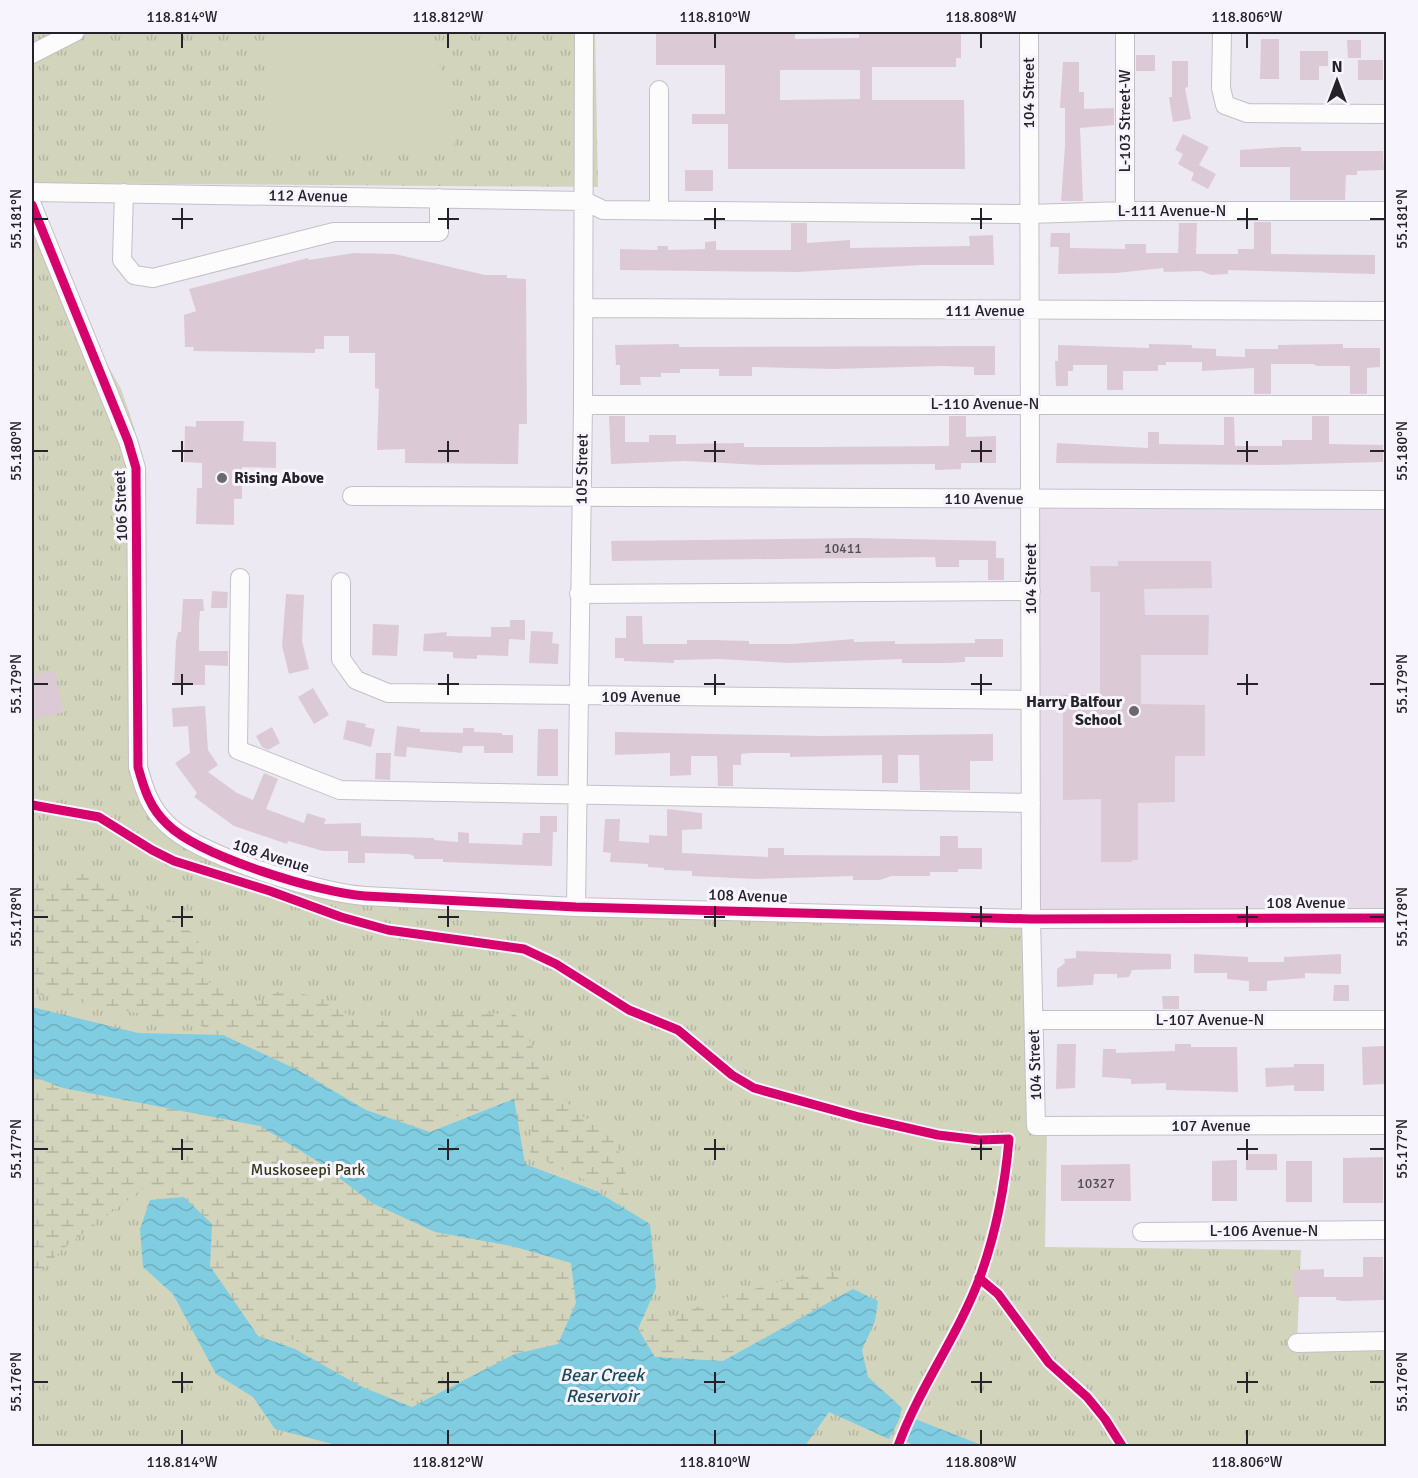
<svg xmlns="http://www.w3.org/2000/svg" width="1418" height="1478" font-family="Signika,sans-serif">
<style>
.education{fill:#e7dce9}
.grass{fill:url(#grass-tufts)}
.wetland{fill:url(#wetland-marsh)}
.garden{fill:#d2d4bc}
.water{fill:url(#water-waves)}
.building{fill:#dbcad6;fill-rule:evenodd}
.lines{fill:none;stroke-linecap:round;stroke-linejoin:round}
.minor-casing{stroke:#c2c0c8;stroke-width:20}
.minor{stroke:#fcfcfd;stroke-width:18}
.cycleway-casing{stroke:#f7f4fe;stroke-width:13}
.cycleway{stroke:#d6006c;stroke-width:9}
.ticks{fill:none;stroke:#252329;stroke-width:2}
.poi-dot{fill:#6b6870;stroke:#f7f4fe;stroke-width:2}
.labels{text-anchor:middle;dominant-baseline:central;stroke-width:6;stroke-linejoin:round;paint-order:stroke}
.number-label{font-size:14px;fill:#524d54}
.street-label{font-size:16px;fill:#252329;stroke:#f7f4fe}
.poi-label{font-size:16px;font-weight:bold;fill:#252329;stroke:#f7f4fe;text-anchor:start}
.park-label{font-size:16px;fill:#363916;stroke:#f7f4fe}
.water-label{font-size:18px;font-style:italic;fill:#1c4b56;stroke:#f7f4fe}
.neatline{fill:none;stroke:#252329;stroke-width:2}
.ticks-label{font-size:15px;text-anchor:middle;fill:#252329}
</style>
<defs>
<pattern id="grass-tufts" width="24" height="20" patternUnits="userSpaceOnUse" patternTransform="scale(1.5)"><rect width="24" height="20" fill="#d2d4bc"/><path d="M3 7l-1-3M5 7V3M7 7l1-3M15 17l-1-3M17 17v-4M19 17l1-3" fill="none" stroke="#b4b6a2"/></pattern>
<pattern id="wetland-marsh" width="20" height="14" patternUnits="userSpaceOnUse" patternTransform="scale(1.5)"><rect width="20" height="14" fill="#d2d4bc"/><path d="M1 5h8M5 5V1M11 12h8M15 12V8" fill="none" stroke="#b4b6a2"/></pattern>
<pattern id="water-waves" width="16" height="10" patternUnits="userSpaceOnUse" patternTransform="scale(1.5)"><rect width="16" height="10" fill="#80cce0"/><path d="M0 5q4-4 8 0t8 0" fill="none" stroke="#6eafc0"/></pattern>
</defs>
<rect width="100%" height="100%" fill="#ece9f3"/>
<path class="education" d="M1031,499L1386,500V918L1031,919Z"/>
<path class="grass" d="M32,32H595L598,187L32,183Z
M32,229L121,389L135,430L144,586L137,751L170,823L213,846L362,899L1034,917L1036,1126H1047L1045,1247L1301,1250L1297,1343L1386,1341V1446H32Z"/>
<path class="wetland" d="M77,871L197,935L207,981L249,1007L283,989L326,1000L361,1023L446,1015L515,1013L551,1082L575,1112L613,1133L634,1200L566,1172L530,1152L532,1125L446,1115L430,1145L284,1075L200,1025L32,993V880L45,888Z
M32,1054L271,1108L478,1219L591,1271L561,1356L476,1384L399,1404L337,1388L295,1339L253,1350L193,1270L149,1184L64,1248L32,1278Z
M826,1268L853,1284L831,1291L803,1332L724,1370L625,1361L642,1312L672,1318L707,1303Z"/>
<path class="garden" d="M267,32H418C448,64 455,110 454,153H277L268,146Z"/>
<path class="water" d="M32,1007L138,1033L223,1035L298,1070L366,1110L430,1132L514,1099L525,1164L596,1191L650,1224L656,1288L638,1329L655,1357L723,1361L853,1289L878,1301L875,1321L862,1350L868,1377L902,1408L898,1422L889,1439L829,1412L805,1446H340L275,1429L253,1397L216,1374L173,1294L143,1267L140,1229L150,1200L184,1197L212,1224L210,1266L258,1336L295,1349L360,1386L412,1407L515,1354L558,1344L576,1303L571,1263L512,1246L435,1232L372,1203L317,1161L260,1126L63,1088L32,1076Z
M905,1415L984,1446H915L895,1435Z"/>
<path class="building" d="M656,32H795V39L859,38V32H961V58H956V67H872V100H964L965,169H728V124H692V114H725V65H656ZM780,70H860V99L780,100Z
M1261,39H1279V79H1260Z
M1347,40H1361V58H1348Z
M1300,51H1328V66H1319V80H1300Z
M1136,55H1155V71H1136Z
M1358,60H1383V80H1358Z
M1172,61H1188V87L1185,88L1191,119L1173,122L1169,97H1172Z
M1063,62H1079V92H1084V109L1114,108V125L1080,128L1083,201H1061L1065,146V108H1060Z
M1183,134L1209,147L1199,165L1216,174L1208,189L1191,180L1194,173L1178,164L1183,154L1175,150Z
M1283,147H1301V151H1383L1384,170L1357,171V175H1346L1345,200H1290V167H1240V150Z
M685,170H713V191H685Z
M1254,222H1271V254L1375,255V274L1228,270V274L1211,275L1201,271L1164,272L1163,268L1116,273L1058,274L1059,247H1050L1051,233H1070V248L1125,249V244H1146V253H1178L1179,223H1197L1196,254H1238V249H1254Z
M791,223H807V243L850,240V248L970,246L969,236L993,235L994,265H922L797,272L620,270V249L658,250L657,246H668V250L705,249V242L716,241V250H791Z
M354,253L395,254L485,275H507V278L526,279L527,424H519L518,464L405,463V449L377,450L379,389L375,388V353H349V336H324V349H315V353L193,351L194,347H185L184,315L196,311L189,289L308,258L309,260Z
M679,344V347L995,346V375H974V367L942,366L834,369L752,367V376H719V369H680V373H661V377H640L641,385H620V365H616L615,345Z
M1149,344L1192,345V348L1216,349V356L1245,357V349H1278V345L1343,344V348H1380V367L1367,368V394H1350V366H1317L1313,364H1271V394H1254V368L1202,371V362H1166V365H1158V371H1123V390H1107V365H1073V371H1068V386H1056L1055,361H1058V345L1149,348Z
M609,416H625V442H649V435H676V444L744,443V447H821L949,446V416H966V437L996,436V463H961V469L935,470V464L760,465L685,461L611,464Z
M1312,416H1329V444L1383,445V462L1272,465L1056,463L1057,443L1148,448V432H1159V444L1224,445V417H1234L1235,446H1282V440H1312Z
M196,421H244L243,441L276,442V468L242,467V499H234V525L196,524L197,488H202V463L184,462L185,426L196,427Z
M860,538L996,541V558H1004V580H988V560H959V567H936L935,557L612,561L611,541Z
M1118,561H1211L1212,588L1144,589L1145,615H1209L1208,655H1141V704L1205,705V756H1175V802L1138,803V860H1132V862H1101V799L1063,800V695H1100V592H1091L1090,566H1118Z
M212,591L228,592L227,608H211Z
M286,594L304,595L302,641L309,669L289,674L282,646Z
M183,599H203L204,611H200L199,624V651H228V666L205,665V685H174L176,641L178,632H181Z
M626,616H642L643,644H687V640H714L749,641V644H792L854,639V642L895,641V644L975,643V639H1003V657H965V662L948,663H902V659L789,663L720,659L674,660V663L624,661V658H615V638H626Z
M510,620H525V640L509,639L508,656L477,655V659L453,658V652L423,651L424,634L447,632L446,636L491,637V627H510Z
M373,624L399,625L397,656L372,655Z
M531,631L553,632L552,643L559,644L558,664L529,663Z
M54,670L64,712L32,720V676Z
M313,688L329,715L314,724L298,697Z
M205,706L208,750L218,765L208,772L237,793L253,800L264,773L278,779L266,809L304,823L307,813L326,819L324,824L361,823V836L434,838V840L458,842V832L469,833V843L522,845L523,833H540V816H557V832H553L552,866L443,862V859H414V856L409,854L365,853V863H348V851H323L288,841L287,844L234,826L194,797L197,793L175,763L190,753L188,726L173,727L172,708Z
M347,720L366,724L365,727L375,729L371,747L343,739Z
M397,726L420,729V732L463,733V728H474V732L502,733V735H513V753H484V746H463L462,753L407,747L406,757L394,756Z
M272,727L280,743L268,750L262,747L256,736Z
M538,729H558V776H537Z
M615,732L821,736L993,734V761H970V790H920L919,755H898V783H882V755L790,757V753H751L741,754V765H733V786H718L717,756H691V775L670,776V753L615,755Z
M376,753H391L390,780L375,779Z
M667,809L702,813V829L682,830V853L768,857V848H784V855L940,856V836H958V848H982V869H958V872H930V876H891L880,880H853V876L757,879L692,876V871L664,870V868L648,867V864L610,862L611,853L603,852L605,819H620L619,841L649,843V835L667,836Z
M1076,951L1171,954V969L1132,970L1129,977L1117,978V974H1094L1093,985L1057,987V969L1065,963L1064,959L1076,958Z
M1194,954L1248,957V962H1284V957L1341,954V974L1305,973V978L1267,981V991H1249V981L1227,979V973H1194Z
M1334,985H1349V1001H1333Z
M1162,996H1179V1009H1163Z
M1057,1044H1076L1075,1088L1056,1089Z
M1175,1044H1191V1047H1237L1238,1092L1166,1090V1083L1131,1084V1079L1102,1077L1103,1049H1116V1053L1175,1051Z
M1384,1046V1084L1363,1085L1362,1047Z
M1294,1064H1324V1091H1294V1085L1266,1087L1265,1068L1294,1067Z
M1246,1154H1277V1170H1246Z
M1383,1157V1203H1343V1158Z
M1237,1160V1201H1212V1161Z
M1286,1161H1312V1202H1286Z
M1130,1164L1131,1201H1061V1165Z
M1363,1257H1383L1384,1300L1344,1301L1336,1300V1297H1294V1270L1324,1269V1277H1363Z"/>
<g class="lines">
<g class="minor-casing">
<path id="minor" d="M1029,32L1031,919L1036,1126L1386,1125
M1125,32V211
M1222,32L1221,88L1225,105L1247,113L1386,114
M32,54L75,32
M32,192L585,201L603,210L1029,214L1125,211H1386
M124,193L122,260L134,275L153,278L334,232H439V198
M32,205L128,441L136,468L138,767C144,789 150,808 167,824C199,856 319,893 365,896L576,907L1031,919L1386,918
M659,210V90
M584,308L1386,311
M583,405H1386
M352,496L1386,500
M240,578L238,750L340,790L1031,803
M341,582V659L356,680L388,693L1032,700
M579,594L1031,591
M576,907L583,405L584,32
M1034,1020H1386
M1142,1232L1386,1230
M1297,1343L1386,1341"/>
</g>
<use href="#minor" class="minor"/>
<g class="cycleway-casing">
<path id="cycleway" d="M32,205L128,441L136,468L138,767C144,789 150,808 167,824C199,856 319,893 365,896L576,907L1031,919L1386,918
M32,805L99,817L152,850L174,861L270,891L341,917L388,930L524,949L556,964L629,1010L678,1030L732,1075L754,1088L859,1117L938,1135L979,1140L1009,1139C1005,1186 996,1233 980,1277C958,1336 919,1388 898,1446
M979,1278L998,1294L1049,1363L1087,1397L1105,1419L1122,1446"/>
</g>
<use href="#cycleway" class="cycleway"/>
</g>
<path class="ticks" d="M182,33V48M448,33V48M715,33V48M981,33V48M1247,33V48M182,208V229M448,208V229M715,208V229M981,208V229M1247,208V229M33,219H48M172,219H193M438,219H459M704,219H725M971,219H992M1237,219H1258M1370,219H1385M182,441V462M448,441V462M715,441V462M981,441V462M1247,441V462M33,451H48M172,451H193M438,451H459M704,451H725M971,451H992M1237,451H1258M1370,451H1385M182,674V695M448,674V695M715,674V695M981,674V695M1247,674V695M33,684H48M172,684H193M438,684H459M704,684H725M971,684H992M1237,684H1258M1370,684H1385M182,906V927M448,906V927M715,906V927M981,906V927M1247,906V927M33,917H48M172,917H193M438,917H459M704,917H725M971,917H992M1237,917H1258M1370,917H1385M182,1139V1160M448,1139V1160M715,1139V1160M981,1139V1160M1247,1139V1160M33,1149H48M172,1149H193M438,1149H459M704,1149H725M971,1149H992M1237,1149H1258M1370,1149H1385M182,1372V1393M448,1372V1393M715,1372V1393M981,1372V1393M1247,1372V1393M33,1382H48M172,1382H193M438,1382H459M704,1382H725M971,1382H992M1237,1382H1258M1370,1382H1385M182,1430V1445M448,1430V1445M715,1430V1445M981,1430V1445M1247,1430V1445"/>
<g class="poi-dot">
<circle cx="222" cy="478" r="6"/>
<circle cx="1134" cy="711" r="6"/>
</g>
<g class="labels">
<g class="number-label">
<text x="843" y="548">10411</text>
<text x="1096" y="1183">10327</text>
</g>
<g class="street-label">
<text transform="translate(1029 93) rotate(-90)">104 Street</text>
<text transform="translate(1125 121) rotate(-90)">L-103 Street-W</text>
<text transform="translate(308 196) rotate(1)">112 Avenue</text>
<text x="1172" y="211">L-111 Avenue-N</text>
<text x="985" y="311">111 Avenue</text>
<text x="985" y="404">L-110 Avenue-N</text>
<text transform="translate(582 469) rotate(-89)">105 Street</text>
<text x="984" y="499">110 Avenue</text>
<text transform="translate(121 506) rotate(-92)">106 Street</text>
<text transform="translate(1031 579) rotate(-90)">104 Street</text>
<text x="641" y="697">109 Avenue</text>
<text transform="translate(271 856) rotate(18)">108 Avenue</text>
<text transform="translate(748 896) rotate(2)">108 Avenue</text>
<text x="1306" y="903">108 Avenue</text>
<text x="1210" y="1020">L-107 Avenue-N</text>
<text transform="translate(1035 1065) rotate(-92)">104 Street</text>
<text x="1211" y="1126">107 Avenue</text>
<text x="1264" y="1231">L-106 Avenue-N</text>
</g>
<g class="poi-label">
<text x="234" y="478">Rising Above</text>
<text x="1122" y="702" text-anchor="end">Harry Balfour<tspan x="1122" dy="18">School</tspan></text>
</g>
<g class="park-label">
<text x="308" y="1170">Muskoseepi Park</text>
</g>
<g class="water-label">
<text x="602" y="1375">Bear Creek<tspan x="602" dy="21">Reservoir</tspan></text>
</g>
</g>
<rect width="1418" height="1478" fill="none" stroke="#f7f4fe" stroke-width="66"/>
<g transform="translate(1337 81)" stroke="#f7f4fe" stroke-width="4.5" paint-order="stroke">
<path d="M0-4.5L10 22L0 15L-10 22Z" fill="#252329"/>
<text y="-9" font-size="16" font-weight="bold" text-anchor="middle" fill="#252329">N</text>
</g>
<rect x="33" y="33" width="1352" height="1412" class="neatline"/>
<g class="ticks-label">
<text x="182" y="22">118.814°W</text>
<text x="448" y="22">118.812°W</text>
<text x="715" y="22">118.810°W</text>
<text x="981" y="22">118.808°W</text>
<text x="1247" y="22">118.806°W</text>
<text transform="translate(16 219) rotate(-90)" y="5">55.181°N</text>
<text transform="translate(1402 219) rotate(-90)" y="5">55.181°N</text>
<text transform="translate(16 451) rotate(-90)" y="5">55.180°N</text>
<text transform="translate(1402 451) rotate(-90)" y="5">55.180°N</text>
<text transform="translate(16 684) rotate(-90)" y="5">55.179°N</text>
<text transform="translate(1402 684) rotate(-90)" y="5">55.179°N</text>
<text transform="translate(16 917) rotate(-90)" y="5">55.178°N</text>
<text transform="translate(1402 917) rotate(-90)" y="5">55.178°N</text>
<text transform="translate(16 1149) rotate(-90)" y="5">55.177°N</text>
<text transform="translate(1402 1149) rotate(-90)" y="5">55.177°N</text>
<text transform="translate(16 1382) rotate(-90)" y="5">55.176°N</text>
<text transform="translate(1402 1382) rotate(-90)" y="5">55.176°N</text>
<text x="182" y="1467">118.814°W</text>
<text x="448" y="1467">118.812°W</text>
<text x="715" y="1467">118.810°W</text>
<text x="981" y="1467">118.808°W</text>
<text x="1247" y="1467">118.806°W</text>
</g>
</svg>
